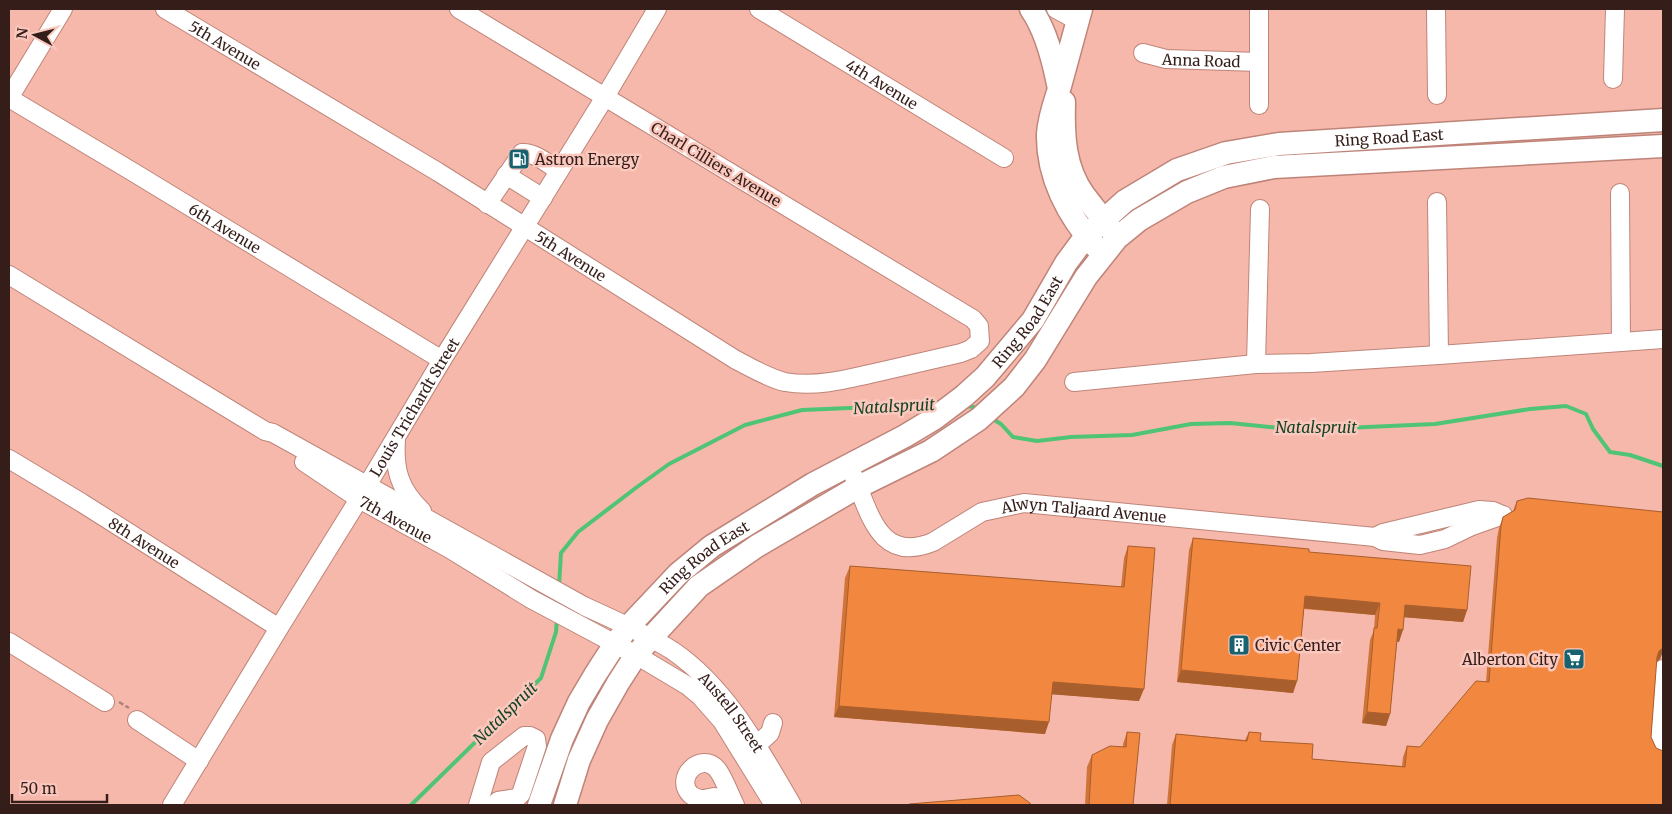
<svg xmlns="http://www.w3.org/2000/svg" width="1672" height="814" font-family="Merriweather,serif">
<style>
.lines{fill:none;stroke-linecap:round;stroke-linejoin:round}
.stream{stroke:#4fc475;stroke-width:4}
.minor-casing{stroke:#bf8479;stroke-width:20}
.major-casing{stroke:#bf8479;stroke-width:25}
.path{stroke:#b18178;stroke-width:2.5;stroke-dasharray:5 2.5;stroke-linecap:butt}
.minor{stroke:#fff;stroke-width:18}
.major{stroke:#fff;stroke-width:22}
.wall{fill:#d07437}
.shaded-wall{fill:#a95e2d}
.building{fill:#f28740;stroke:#a95e2d}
.labels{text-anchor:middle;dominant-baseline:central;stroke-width:5;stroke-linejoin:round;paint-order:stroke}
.street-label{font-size:15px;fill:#351e1a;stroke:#fbc8be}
.poi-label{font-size:15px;fill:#351e1a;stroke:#fbc8be;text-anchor:start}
.water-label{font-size:16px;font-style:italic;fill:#144324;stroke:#fbc8be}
</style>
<rect width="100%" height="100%" fill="#f6b8ab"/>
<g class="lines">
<path class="stream" d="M964,406L974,407L978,410
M991,418L1001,424L1013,437L1037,441L1071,437L1132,435L1191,424L1230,423L1300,430L1435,424L1530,409L1566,406L1586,414L1593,429L1610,452L1630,455L1663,466
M559,586L561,553L578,532L637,487L669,464L745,425L802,410L873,407L928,401L942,403
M411,805L541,678L556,632L557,618"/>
<g class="minor-casing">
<g id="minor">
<path id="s1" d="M165,9L438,172L736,360C752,368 768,378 785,382C817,388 852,378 883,371C909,365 935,359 961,353L971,349L980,341L979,326L973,319L459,9"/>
<path id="s2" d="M759,9L1004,158"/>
<path d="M1056,9L1078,21"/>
<path d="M1436,9L1437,95"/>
<path id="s3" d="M1143,53L1166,59L1259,62"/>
<path d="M1613,79L1615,9"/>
<path id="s4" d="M9,98L133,172L442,360"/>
<path d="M9,98L63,9"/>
<path d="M1259,105V9"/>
<path d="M506,175L543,198"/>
<path d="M1620,193L1621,342"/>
<path d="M1437,202L1439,355L1663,339"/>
<path d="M487,204L522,153C535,152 548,164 559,171"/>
<path d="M1260,209L1256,364L1311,363L1439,355"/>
<path id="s5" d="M9,275L265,431L273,433L584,606C614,620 645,633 673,651C727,688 760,750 792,805"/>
<path d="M1074,382L1256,364"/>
<path d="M396,440C394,469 399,489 422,511"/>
<path id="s6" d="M9,459L82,503L279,628"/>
<path id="s7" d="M304,462L359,499L450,549L531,599L636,655L688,686L700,696L722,721L774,805"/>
<path id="s8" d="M854,477C870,513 879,564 933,542L982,512L1024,503L1375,537L1383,541L1420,545L1445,539L1472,526L1503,515"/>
<path d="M1375,537L1383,533L1479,510L1493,511L1500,514"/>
<path d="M9,642L105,702"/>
<path d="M1663,669L1657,745L1659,750L1663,753"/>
<path d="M137,720L199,761"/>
<path d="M748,753L770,733L773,723"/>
<path id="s9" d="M172,805L279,628L359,499L442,360L605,97L657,9"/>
<path d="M478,805L491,762L524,736H530L536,739L537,746L521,794L517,798L498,801L495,805"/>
<path d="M719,805L714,797C710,798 706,799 702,799C698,799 694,797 691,795C673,778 701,751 717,769C724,778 730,795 735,805"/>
</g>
</g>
<g class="major-casing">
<g id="major">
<path d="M1031,9C1046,30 1053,59 1058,84"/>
<path d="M1081,9C1074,34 1067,60 1060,86C1055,102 1049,117 1048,134C1047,176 1068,216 1096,247"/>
<path d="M1064,102C1063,134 1064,168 1084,195C1093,207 1103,219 1112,231"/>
<path id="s10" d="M539,805L562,739L579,702L595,675L615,644L629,626L678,574L712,546L813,484L905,436L935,418L964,396L985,377L1033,320L1066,263L1086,236L1125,201L1177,170L1226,153L1279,144L1663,120"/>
<path d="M565,805L579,760L597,720L618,683L636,655L651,638L699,586L757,546L858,487L931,451L979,419L1014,387L1035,360L1086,277L1117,238L1139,220L1187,192L1224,177L1274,167L1663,146"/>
</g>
</g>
<path class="path" d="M119,702L129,708"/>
<use href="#minor" class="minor"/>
<use href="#major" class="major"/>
</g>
<path class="wall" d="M1517,501L1663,512V651L1660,659L1656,662L1651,737L1656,748L1663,805H1167L1172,745L1176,734L1245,740L1249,732L1260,741L1312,759L1402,766L1403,757L1407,746L1420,747L1486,682L1497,538L1499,528L1503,517L1513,511Z
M1193,538L1309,552L1467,610L1463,622L1404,617L1399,642L1397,641L1390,714L1386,726L1362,723L1370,640L1374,630L1375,615L1304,609L1297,681L1293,693L1177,682L1189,550Z
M1128,546L1139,701L1052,694L1045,734L834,717L845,578L850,566L1121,587L1124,558Z
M1127,732L1133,805H1085L1087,767L1092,755L1123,747V744Z"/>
<path class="shaded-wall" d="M1305,596L1380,603L1375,615L1301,608Z
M1405,605L1467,610L1463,622L1401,617Z
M1398,629L1403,630L1399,642L1394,641Z
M1663,648V651L1660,659L1655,663L1659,651Z
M1181,670L1297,681L1293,693L1177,682Z
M1053,682L1144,689L1139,701L1048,694Z
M839,706L1049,722L1045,734L834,717Z
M1367,712L1390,714L1386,726L1362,723Z"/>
<path class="building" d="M1528,498L1663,512V648L1659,651L1657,657L1651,737L1656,748L1663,751V805H1170L1176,734L1247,741L1249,732L1261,733L1260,741L1313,744L1312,759L1405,767L1407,746L1420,747L1476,681L1489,682L1501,526L1503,517L1515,510L1517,501Z
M1193,538L1309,549V552L1471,566L1467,610L1405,605L1403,630L1398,629L1390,714L1367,712L1374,628H1377L1380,603L1305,596L1297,681L1181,670Z
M1128,546L1155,548L1144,689L1053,682L1049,722L839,706L850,566L1124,587Z
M1127,732L1140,733L1133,805H1089L1092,755L1110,746L1126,747Z
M1019,795L1030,803L1031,805H908L909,804Z"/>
<defs>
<g id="fuel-square" transform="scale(1.125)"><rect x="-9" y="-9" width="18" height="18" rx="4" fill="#17626e" stroke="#fbc8be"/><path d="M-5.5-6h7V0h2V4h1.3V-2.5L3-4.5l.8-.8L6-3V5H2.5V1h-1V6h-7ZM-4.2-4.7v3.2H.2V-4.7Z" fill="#fff"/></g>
<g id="building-square" transform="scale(1.125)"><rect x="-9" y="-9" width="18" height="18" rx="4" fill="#17626e" stroke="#fbc8be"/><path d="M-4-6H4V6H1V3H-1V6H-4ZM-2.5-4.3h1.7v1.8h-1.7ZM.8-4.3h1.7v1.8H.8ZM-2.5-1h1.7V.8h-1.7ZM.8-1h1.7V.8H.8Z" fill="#fff"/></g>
<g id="supermarket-square" transform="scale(1.125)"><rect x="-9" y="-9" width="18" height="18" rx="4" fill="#17626e" stroke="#fbc8be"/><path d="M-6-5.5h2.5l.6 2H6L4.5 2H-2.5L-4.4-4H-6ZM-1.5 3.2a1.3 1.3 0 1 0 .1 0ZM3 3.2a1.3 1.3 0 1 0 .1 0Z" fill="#fff"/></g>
</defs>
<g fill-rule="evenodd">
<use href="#fuel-square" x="519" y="159"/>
<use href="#building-square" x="1239" y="645"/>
<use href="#supermarket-square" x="1574" y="659"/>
</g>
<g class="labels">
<g class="street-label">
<text stroke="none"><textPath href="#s1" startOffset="70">5th Avenue</textPath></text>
<text stroke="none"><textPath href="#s3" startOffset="59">Anna Road</textPath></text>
<text stroke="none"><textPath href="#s2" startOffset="144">4th Avenue</textPath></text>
<text stroke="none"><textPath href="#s10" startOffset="1142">Ring Road East</textPath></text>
<text transform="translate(716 164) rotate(31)">Charl Cilliers Avenue</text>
<text stroke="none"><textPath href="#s4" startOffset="252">6th Avenue</textPath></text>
<text stroke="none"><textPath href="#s1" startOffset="475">5th Avenue</textPath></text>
<text stroke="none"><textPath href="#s10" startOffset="709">Ring Road East</textPath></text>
<text stroke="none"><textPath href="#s9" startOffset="466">Louis Trichardt Street</textPath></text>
<text stroke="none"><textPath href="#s8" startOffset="280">Alwyn Taljaard Avenue</textPath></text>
<text stroke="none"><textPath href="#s7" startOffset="108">7th Avenue</textPath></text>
<text stroke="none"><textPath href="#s6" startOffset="159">8th Avenue</textPath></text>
<text stroke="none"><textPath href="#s10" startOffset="304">Ring Road East</textPath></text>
<text stroke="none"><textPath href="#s5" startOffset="849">Austell Street</textPath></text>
</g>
<g class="poi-label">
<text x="535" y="159">Astron Energy</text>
<text x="1255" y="645">Civic Center</text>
<text x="1558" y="659" text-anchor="end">Alberton City</text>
</g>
<g class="water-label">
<text transform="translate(894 406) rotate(-3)">Natalspruit</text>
<text x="1316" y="427">Natalspruit</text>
<text transform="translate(505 713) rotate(-44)">Natalspruit</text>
</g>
</g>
<rect width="1672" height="814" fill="none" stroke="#351e1a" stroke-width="20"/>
<g transform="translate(35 35) rotate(277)" stroke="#fbc8be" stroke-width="4" paint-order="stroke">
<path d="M0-4L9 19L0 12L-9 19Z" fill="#351e1a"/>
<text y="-8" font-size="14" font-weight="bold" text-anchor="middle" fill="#351e1a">N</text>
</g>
<path d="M12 794v8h95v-8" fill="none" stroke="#351e1a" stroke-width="2.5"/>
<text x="20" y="794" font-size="15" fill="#351e1a" stroke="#fbc8be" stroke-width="4" paint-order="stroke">50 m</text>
</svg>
